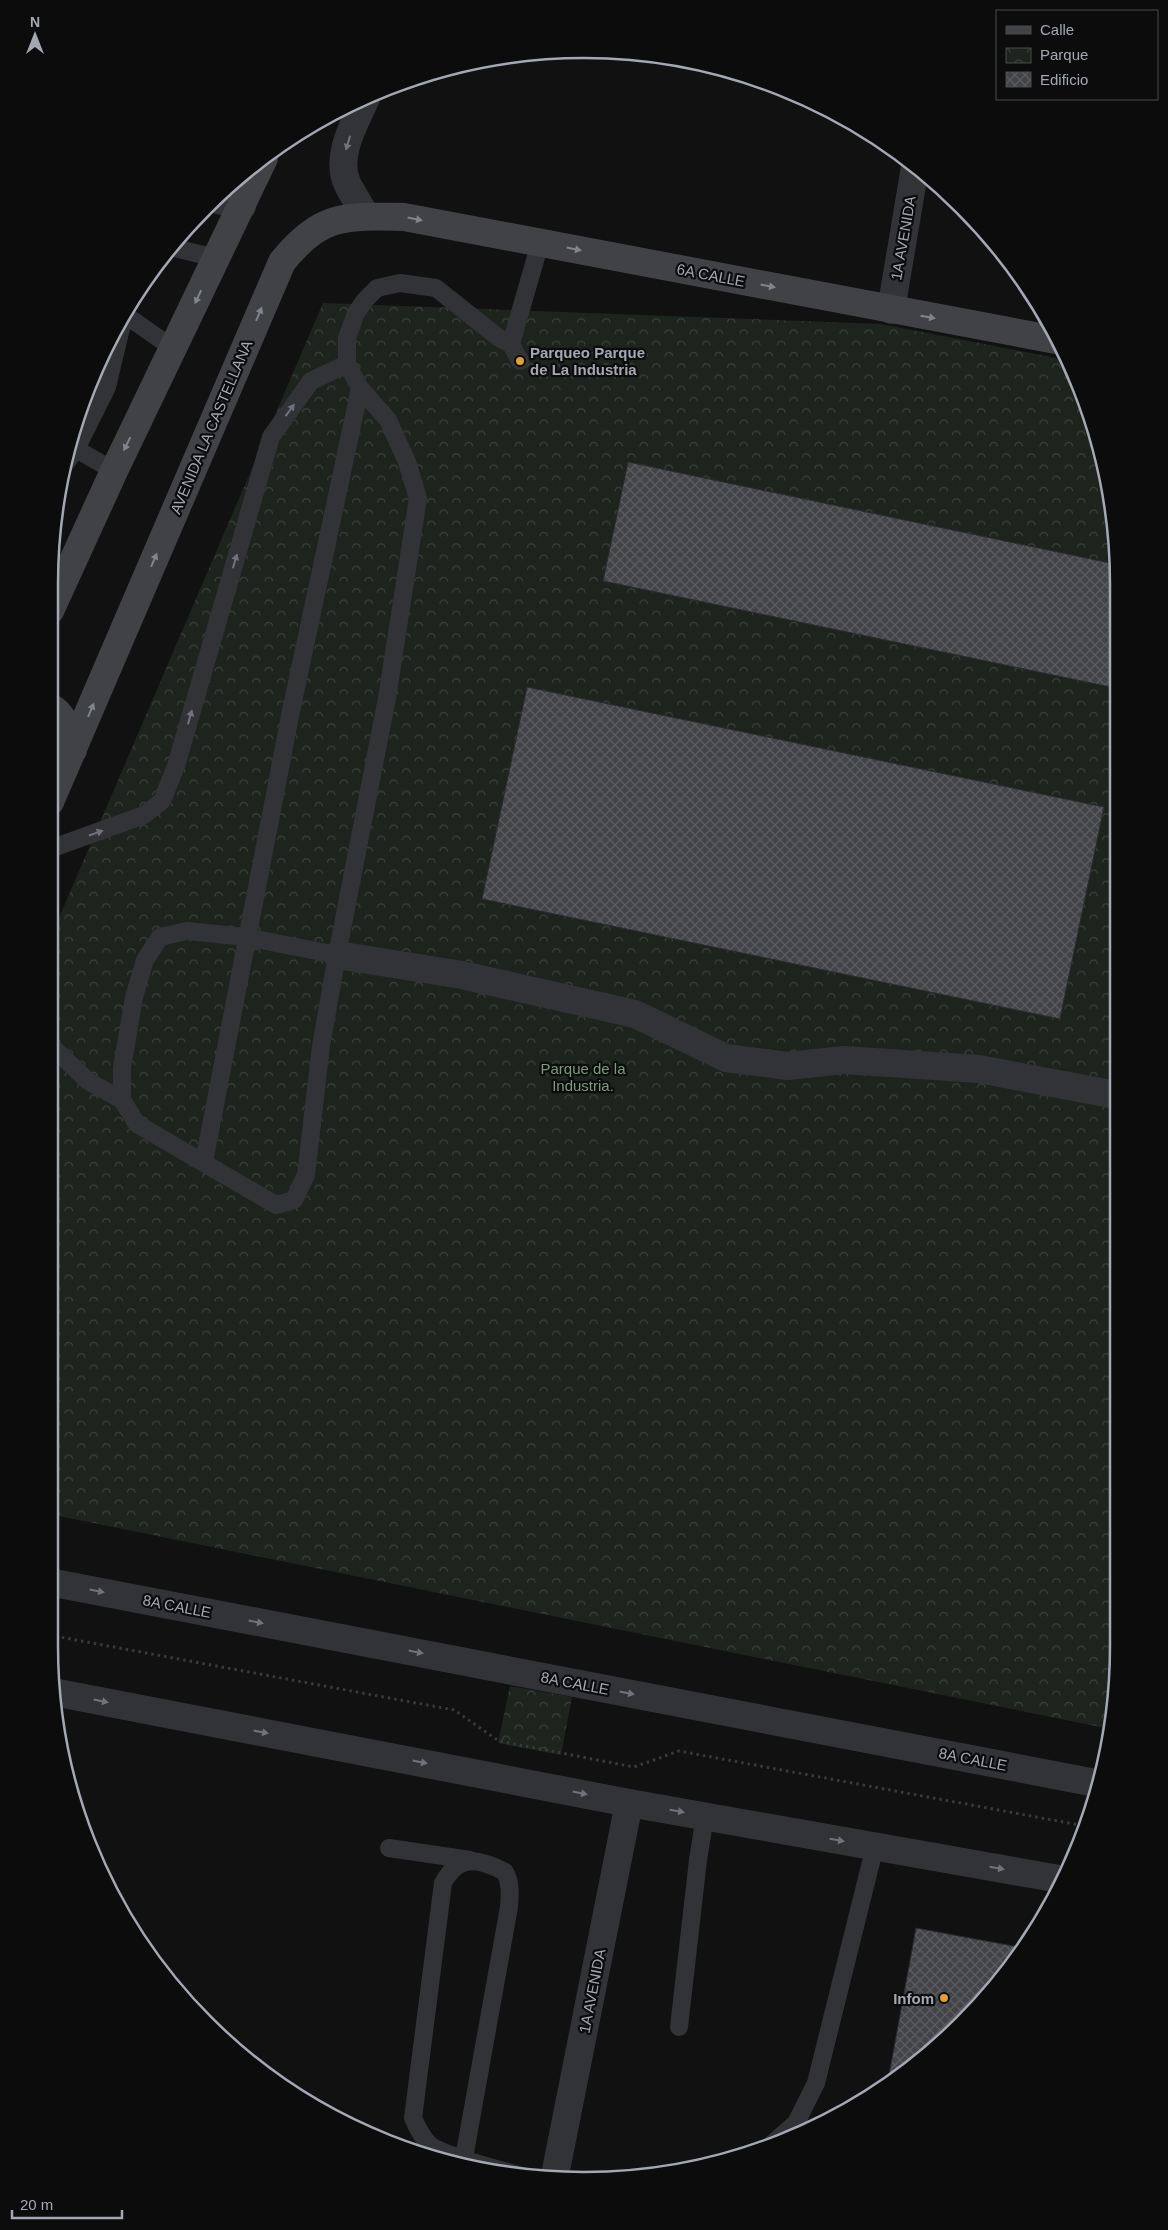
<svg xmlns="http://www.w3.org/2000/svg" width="1168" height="2230" font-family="Arial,sans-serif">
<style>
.park{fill:url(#park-crowns)}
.building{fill:url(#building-cross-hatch);stroke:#2b2b2e}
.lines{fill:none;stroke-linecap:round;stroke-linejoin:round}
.path{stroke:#383a3e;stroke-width:3;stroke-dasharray:2.5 4;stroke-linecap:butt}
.service{stroke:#323337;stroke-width:18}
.minor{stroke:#323337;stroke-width:28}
.tertiary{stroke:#323337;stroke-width:28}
.secondary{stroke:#404246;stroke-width:28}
.oneway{fill:#70737b}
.oneway2{fill:#80848c}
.poi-dot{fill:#e29e39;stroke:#0c0c0d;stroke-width:2}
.labels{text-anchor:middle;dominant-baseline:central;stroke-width:4.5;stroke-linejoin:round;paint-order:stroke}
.street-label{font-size:15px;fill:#a3a8b2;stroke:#0c0c0d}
.poi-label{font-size:15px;font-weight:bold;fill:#a3a8b2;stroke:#0c0c0d;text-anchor:start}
.park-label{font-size:15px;fill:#7b9b7b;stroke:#0c0c0d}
.rim{fill:none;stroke:#a3a8b2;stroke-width:2.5}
</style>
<defs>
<pattern id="park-crowns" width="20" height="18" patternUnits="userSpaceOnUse" patternTransform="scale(1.25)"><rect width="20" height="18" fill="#1d241e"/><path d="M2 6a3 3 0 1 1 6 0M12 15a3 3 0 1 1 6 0" fill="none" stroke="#3b413c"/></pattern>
<pattern id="building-cross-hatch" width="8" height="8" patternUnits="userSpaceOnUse" patternTransform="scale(1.25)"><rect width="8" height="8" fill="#424448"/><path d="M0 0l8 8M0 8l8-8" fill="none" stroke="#5a5c60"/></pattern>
</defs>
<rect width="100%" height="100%" fill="#111112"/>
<path class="park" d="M323,303L881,324L1067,360L1079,379L1115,514L1118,1681L1110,1729L49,1514V941Z
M510,1686L572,1697L561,1755L498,1743Z"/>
<path class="building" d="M112,334L81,421L69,441L104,347Z
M628,462L1115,564V688L603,581Z
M527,687L1104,807L1060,1019L482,899Z
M916,1928L1024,1948L1009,1972L962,2025L887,2086Z"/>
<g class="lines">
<path class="path" d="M49,1635L454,1710L499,1741L634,1767L679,1751L1085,1826"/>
<path class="service" d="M170,247L216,258
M122,319L134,321L174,349
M511,344L520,361
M76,449L114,471
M63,467L76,449L107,387L123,320
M50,849L144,815L162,801L176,766L271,437L311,381L347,364
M337,955L246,937L187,931L160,937L145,960L134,997L122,1068V1100L137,1124L276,1205L294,1200L306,1175L321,1046L337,955L387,698L418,498L407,462L388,420L360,388L347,364V338L356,313L365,300L377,288L400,283L436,288L499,338L511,344L540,243
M49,1044L88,1081L122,1100
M204,1162L291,711L360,388
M389,1848L470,1860
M679,2027L698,1860L705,1816
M772,2144L796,2123L816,2083L875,1846
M464,2158L509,1907C510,1894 511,1883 505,1872C478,1858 459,1854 443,1883L413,2118C417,2127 422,2138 430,2145C444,2156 498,2169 518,2175"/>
<path class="minor" d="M366,98C355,123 335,155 347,183C352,194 360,205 366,216
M214,199L242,206
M891,310L915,167
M337,955L462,975L635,1014L726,1058L788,1066L844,1060L979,1069L1116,1095
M554,2180L629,1803"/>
<path class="tertiary" d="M49,1582L1101,1784
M53,1692L629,1803L1065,1880"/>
<path class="secondary" d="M50,611L114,471L264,158
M50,707C65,714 69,735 73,750
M50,802L282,262C321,213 346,216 404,217L1056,340"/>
</g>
<defs><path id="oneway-solid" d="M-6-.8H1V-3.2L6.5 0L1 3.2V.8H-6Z" transform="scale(1.25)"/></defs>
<g class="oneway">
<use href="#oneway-solid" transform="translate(348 143) rotate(106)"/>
<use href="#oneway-solid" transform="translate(290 410) rotate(-54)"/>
<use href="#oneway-solid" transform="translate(235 561) rotate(-74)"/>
<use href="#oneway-solid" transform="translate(190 717) rotate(-74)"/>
<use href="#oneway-solid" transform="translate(96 833) rotate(-19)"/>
<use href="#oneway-solid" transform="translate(97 1591) rotate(11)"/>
<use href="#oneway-solid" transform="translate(256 1622) rotate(11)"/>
<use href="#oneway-solid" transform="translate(416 1652) rotate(11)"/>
<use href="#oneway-solid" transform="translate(627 1693) rotate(11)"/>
<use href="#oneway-solid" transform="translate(101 1701) rotate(11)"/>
<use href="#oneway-solid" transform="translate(261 1732) rotate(11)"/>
<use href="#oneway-solid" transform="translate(420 1762) rotate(11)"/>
<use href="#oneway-solid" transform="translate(580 1793) rotate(11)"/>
<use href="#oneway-solid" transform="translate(677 1811) rotate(10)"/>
<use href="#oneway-solid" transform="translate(837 1840) rotate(10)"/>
<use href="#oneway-solid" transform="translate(997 1868) rotate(10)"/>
</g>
<g class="oneway2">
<use href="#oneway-solid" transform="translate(415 219) rotate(11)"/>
<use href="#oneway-solid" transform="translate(574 249) rotate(11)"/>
<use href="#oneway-solid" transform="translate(768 286) rotate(11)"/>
<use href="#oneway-solid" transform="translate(198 297) rotate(115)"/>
<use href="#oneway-solid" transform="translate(259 314) rotate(-67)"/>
<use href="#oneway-solid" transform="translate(928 317) rotate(10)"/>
<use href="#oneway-solid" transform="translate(127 444) rotate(116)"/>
<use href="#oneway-solid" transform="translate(154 560) rotate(-67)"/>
<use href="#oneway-solid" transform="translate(91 710) rotate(-67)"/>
</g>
<g class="poi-dot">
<circle cx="520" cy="361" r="5"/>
<circle cx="944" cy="1998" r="5"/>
</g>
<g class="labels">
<g class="street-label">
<text transform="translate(903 238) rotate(-80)">1A AVENIDA</text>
<text transform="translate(711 275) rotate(11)">6A CALLE</text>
<text transform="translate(211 427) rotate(-67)">AVENIDA LA CASTELLANA</text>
<text transform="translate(177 1606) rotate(11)">8A CALLE</text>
<text transform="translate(575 1683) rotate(11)">8A CALLE</text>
<text transform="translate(973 1759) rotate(11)">8A CALLE</text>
<text transform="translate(592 1991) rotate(-79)">1A AVENIDA</text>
</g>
<g class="poi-label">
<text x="530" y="352">Parqueo Parque<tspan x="530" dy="17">de La Industria</tspan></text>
<text x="934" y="1998" text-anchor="end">Infom</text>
</g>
<g class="park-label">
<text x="583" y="1068">Parque de la<tspan x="583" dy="17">Industria.</tspan></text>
</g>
</g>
<path d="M0 0H1168V2230H0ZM584 58H584A526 526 0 0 1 1110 584V1646A526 526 0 0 1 584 2172H584A526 526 0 0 1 58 1646V584A526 526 0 0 1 584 58Z" fill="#0c0c0d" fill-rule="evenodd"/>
<path class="rim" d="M584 58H584A526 526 0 0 1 1110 584V1646A526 526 0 0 1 584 2172H584A526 526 0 0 1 58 1646V584A526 526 0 0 1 584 58Z"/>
<rect x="996" y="10" width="162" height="90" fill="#0c0c0d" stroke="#484a4f"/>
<rect x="1006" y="26" width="25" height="8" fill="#404246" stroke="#484a4f"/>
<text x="1040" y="35" font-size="15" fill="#a3a8b2">Calle</text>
<rect x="1006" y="48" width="25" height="15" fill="url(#park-crowns)" stroke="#484a4f"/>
<text x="1040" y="60" font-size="15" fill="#a3a8b2">Parque</text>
<rect x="1006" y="72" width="25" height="15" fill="url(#building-cross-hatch)" stroke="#484a4f"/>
<text x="1040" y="85" font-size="15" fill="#a3a8b2">Edificio</text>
<g transform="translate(35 35)" stroke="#0c0c0d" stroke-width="4" paint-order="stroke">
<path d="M0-4L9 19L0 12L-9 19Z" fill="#a3a8b2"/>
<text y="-8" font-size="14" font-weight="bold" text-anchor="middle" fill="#a3a8b2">N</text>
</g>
<path d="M12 2210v8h110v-8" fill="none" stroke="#a3a8b2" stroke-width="2.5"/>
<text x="20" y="2210" font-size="15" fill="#a3a8b2" stroke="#0c0c0d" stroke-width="4" paint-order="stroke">20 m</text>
</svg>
